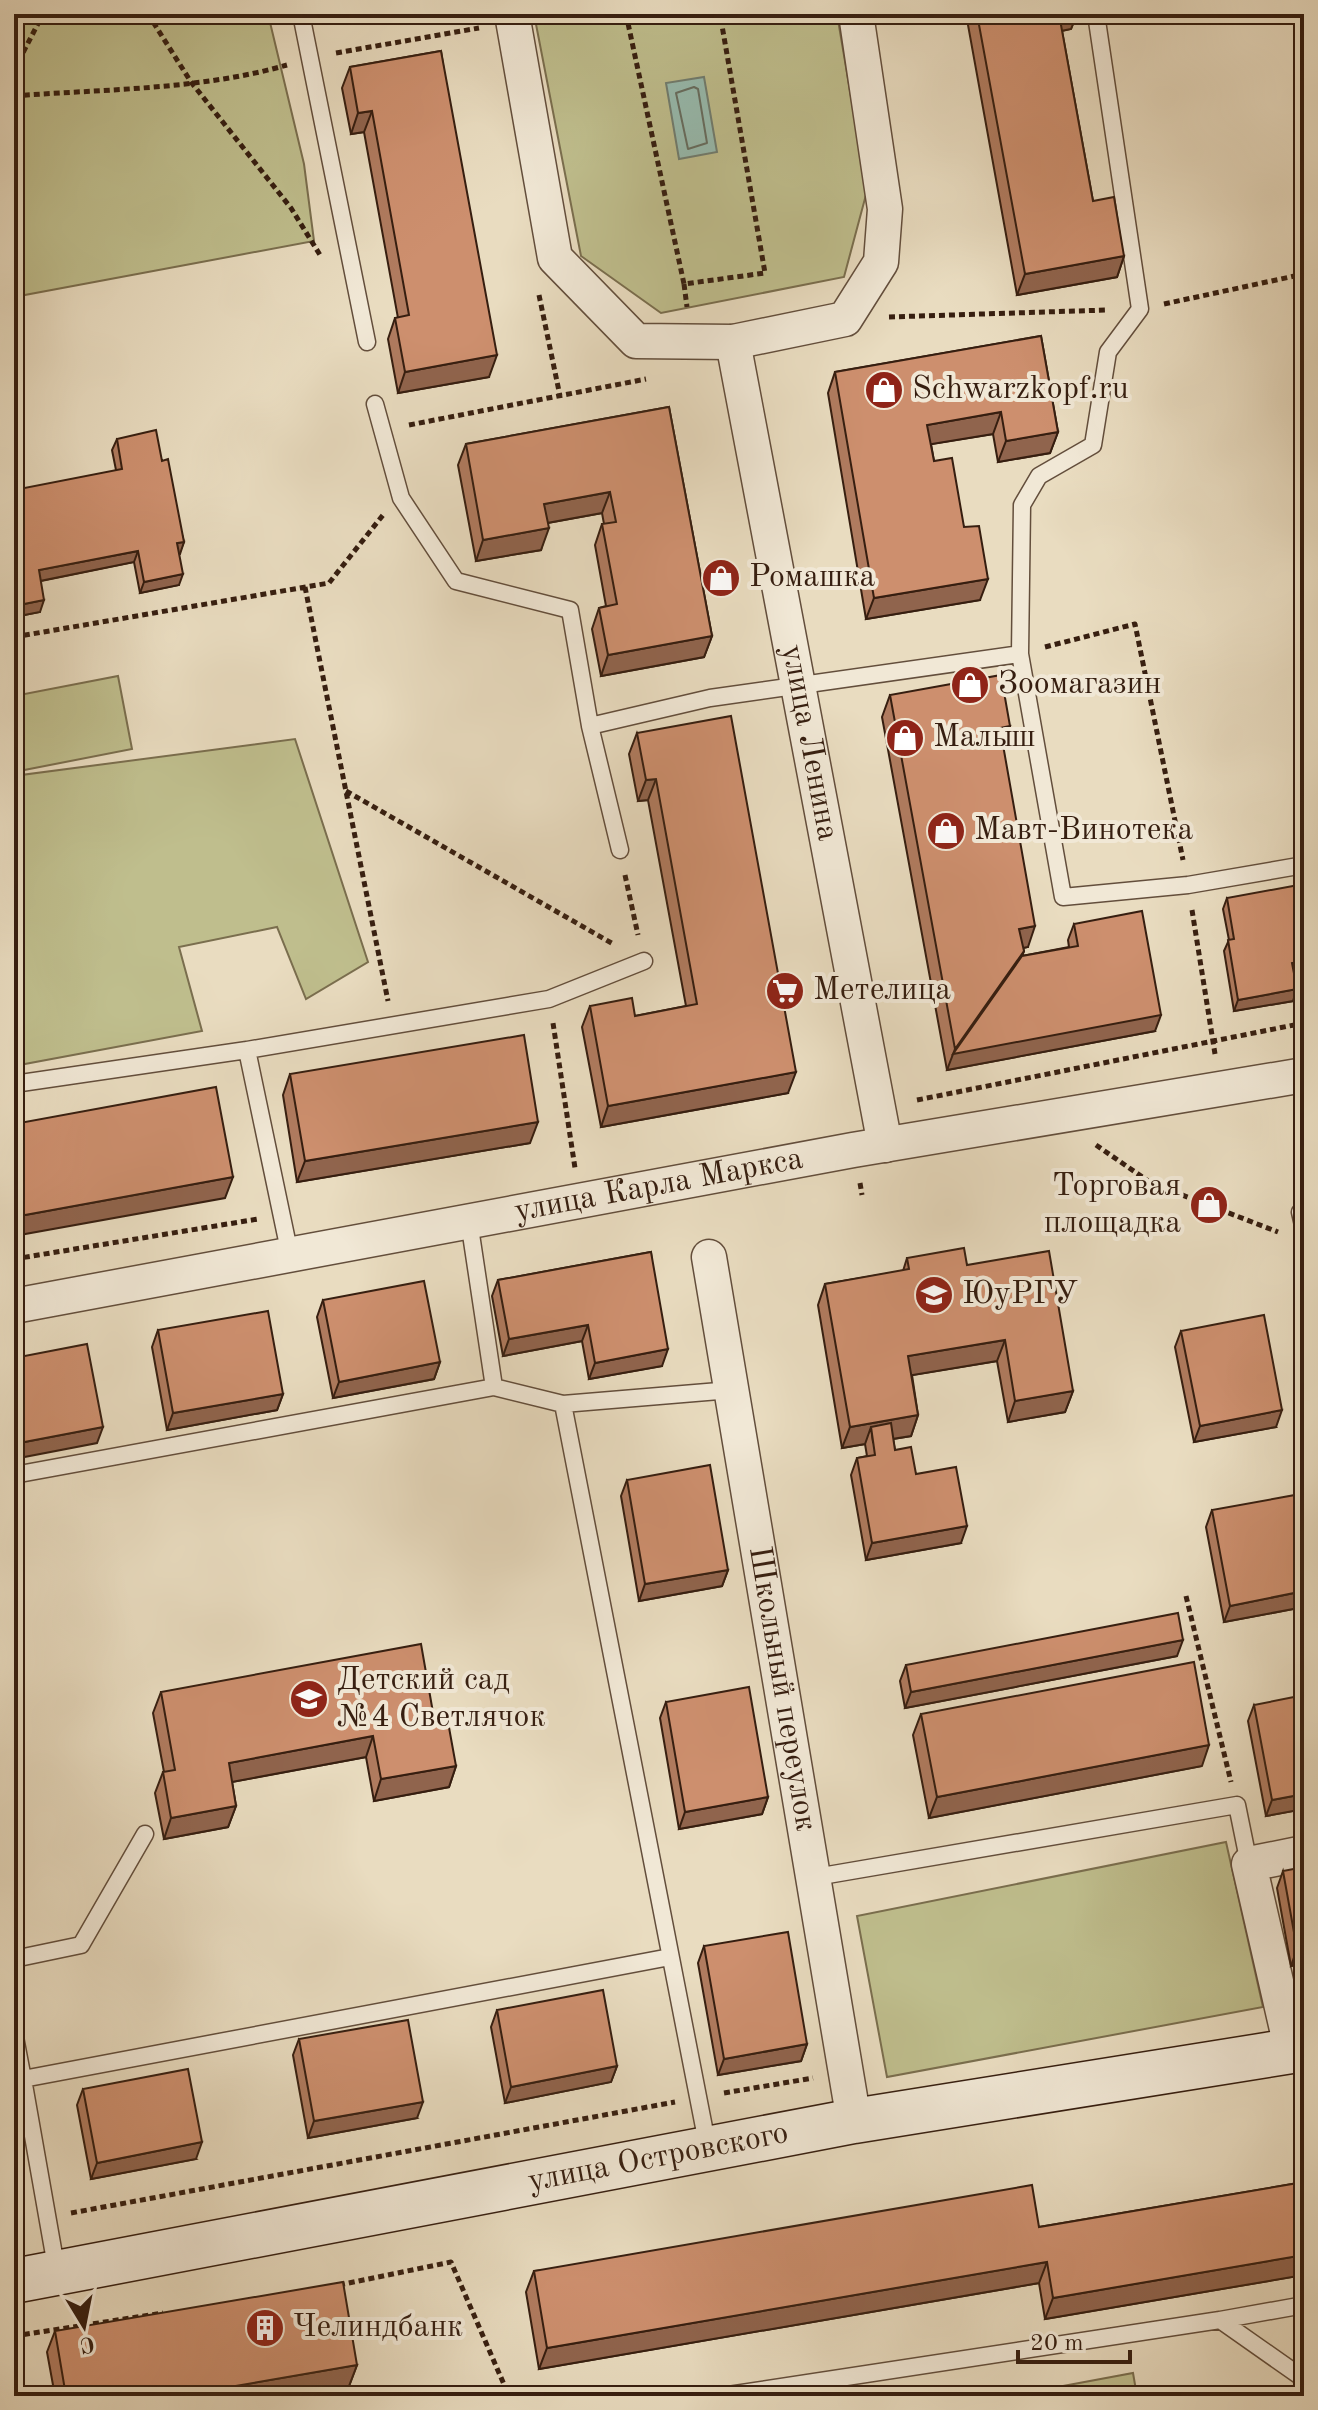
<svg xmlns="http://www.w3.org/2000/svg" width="1318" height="2410" font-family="'Old Standard TT',serif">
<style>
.green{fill:#bfbe8d;stroke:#7a6e4e;stroke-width:2}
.water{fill:#97bcb0;stroke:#707d70;stroke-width:2}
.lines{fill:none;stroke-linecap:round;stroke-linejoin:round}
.shore{stroke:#666d60;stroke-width:2}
.lane-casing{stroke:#634e3c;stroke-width:19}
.street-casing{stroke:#634e3c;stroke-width:37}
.secondary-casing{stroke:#361e10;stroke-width:47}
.path{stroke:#361e10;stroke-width:5;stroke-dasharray:6 4;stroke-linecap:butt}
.lane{stroke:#f1e8d6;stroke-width:16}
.street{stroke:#f1e8d6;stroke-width:34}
.secondary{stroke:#f1e8d6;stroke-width:44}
.wall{fill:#b07b5f;stroke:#361e10;stroke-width:2}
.shaded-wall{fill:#90644d;stroke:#361e10;stroke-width:2}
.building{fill:#cd8f6e;stroke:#361e10;stroke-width:2}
.labels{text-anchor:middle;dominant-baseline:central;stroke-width:8;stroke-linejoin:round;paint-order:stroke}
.poi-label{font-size:32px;fill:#361e10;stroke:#f1e8d6;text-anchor:start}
.street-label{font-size:32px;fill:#361e10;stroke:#f1e8d6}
</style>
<rect width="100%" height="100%" fill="#e9dcc0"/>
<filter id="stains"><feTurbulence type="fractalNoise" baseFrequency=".0025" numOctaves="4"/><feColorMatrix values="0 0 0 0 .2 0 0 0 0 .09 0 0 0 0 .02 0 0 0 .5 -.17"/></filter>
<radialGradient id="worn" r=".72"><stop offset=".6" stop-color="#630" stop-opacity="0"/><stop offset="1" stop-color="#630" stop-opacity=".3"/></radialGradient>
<path class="green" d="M14,14H268L304,164L314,241L14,297Z
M534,14H837L867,191L844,277L661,313L581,256Z
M118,676L132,749L14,772V696Z
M295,739L368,962L306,999L277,927L179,947L202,1031L14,1066V776Z
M1226,1842L1263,2007L887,2077L857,1916Z
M1133,2373L1137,2396H1009Z"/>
<path class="water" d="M704,77L717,152L679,159L666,83Z"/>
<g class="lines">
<path class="shore" d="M694,87L698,89L707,143L688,149L676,93Z"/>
<g class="lane-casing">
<path id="lane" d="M301,14L367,342
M375,404L401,498L456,581L570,610L590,726L710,698L1020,654L1022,505L1039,476L1093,445L1108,352L1140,309L1096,14
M1020,654L1063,897L1188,885L1304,865
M590,726L620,850
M247,1050L549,999L644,961
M14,1084L247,1050L290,1255
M1300,1212L1303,1225
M469,1221L494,1387L563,1404L731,1390
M563,1404L708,2148
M14,1475L494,1387
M810,1878L1237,1805L1249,1864
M14,1959L81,1945L145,1834
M14,2032L23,2079
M57,2272L23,2079L670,1957
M1220,2320L1304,2305
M722,2396L1220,2320L1304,2379"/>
</g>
<g class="street-casing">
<g id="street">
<path d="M512,14L555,258L636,341L733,342L845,319L881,262L885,209L856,14"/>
<path id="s1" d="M733,342L885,1145"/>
<path id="s2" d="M709,1257L854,2121"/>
<path id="s3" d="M14,1306L853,1150L1304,1075"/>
<path d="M1292,2051L1249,1864L1304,1853"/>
</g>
</g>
<g class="secondary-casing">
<g id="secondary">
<path id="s4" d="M14,2281L854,2121L1304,2049"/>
</g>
</g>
<path class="path" d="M148,14L191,82L291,208L320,255
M626,14L684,284L765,273L720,14
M336,53L479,28
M14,70L43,14
M14,96C104,89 200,90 287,65
M684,284L687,307
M539,295L560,396
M1164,304L1304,274
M889,317L1107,310
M409,425L646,379
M305,587L388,1001
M14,637L329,583L383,515
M1045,647L1135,624L1183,860
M346,791L615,945
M625,875L638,935
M1192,910L1215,1054
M553,1023L575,1168
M917,1100L1304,1023
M1096,1145L1151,1183L1278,1232
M860,1183L862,1195
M14,1259L258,1219
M1186,1596L1231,1782
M724,2093L813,2078
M71,2213L675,2102
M339,2285L451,2262L509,2396
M14,2336L163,2313"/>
<use href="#lane" class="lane"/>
<use href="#street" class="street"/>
<use href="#secondary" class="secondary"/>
</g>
<path class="wall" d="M966,14H1077L1071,29L1062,31L1093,201L1124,256L1117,277L1017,295Z
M441,51L489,377L398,393L388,339L395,318H398L364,132L351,134L342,88L350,67Z
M1041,336L1058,432L1050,453L998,462L993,434L931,444L934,461L964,527L980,600L866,619L828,393L835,372Z
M669,407L712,636L704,657L601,676L592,629L599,608L606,606L595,545L602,524H604L602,513L548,523L541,550L476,561L458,465L466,444Z
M117,439L162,461L184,542L179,554V585L140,593L134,562L41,581L40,612L14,617L116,470L112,450Z
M890,695L1010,726L1003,746L1028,947L1023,948L1024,951L1022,956L1069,947L1068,940L1074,924L1155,1031L947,1070L882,717Z
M637,733L788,1093L601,1127L582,1027L590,1006L635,1016L686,1006L648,800L638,801L629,754Z
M1227,898L1304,972L1294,973L1297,989L1293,1001L1234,1011L1224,951L1229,940L1223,909Z
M290,1074L530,1143L297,1182L283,1095Z
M651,1252L662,1366L589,1379L582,1341L503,1356L492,1296L498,1280Z
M907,1258L967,1265L1073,1391L1065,1412L1008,1422L997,1361L912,1375L918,1415L911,1436L893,1439L895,1450L916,1474L961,1543L866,1560L851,1475L857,1458L867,1456L865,1444L842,1448L818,1305L825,1284L903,1271Z
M323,1300L440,1362L434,1379L333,1398L317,1317Z
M158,1330L283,1394L277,1410L167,1430L152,1347Z
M1181,1331L1276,1427L1194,1442L1175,1347Z
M627,1480L728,1570L722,1586L639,1601L621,1496Z
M1212,1510L1304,1542V1607L1224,1622L1206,1527Z
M1177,1656L905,1708L900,1681L906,1665Z
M161,1692L435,1724L456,1766L449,1787L374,1801L366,1757L232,1782L236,1806L228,1827L164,1839L155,1793L163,1772H164L153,1713Z
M666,1702L768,1797L762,1814L679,1829L660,1718Z
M1254,1705L1304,1809L1266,1816L1248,1721Z
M921,1714L1202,1766L929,1818L913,1735Z
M1283,1871L1304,1963L1291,1966L1277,1888Z
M704,1946L807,2044L801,2061L718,2075L698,1963Z
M497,2010L617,2066L611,2082L505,2103L491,2027Z
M299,2039L417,2118L308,2138L293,2055Z
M83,2089L196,2159L91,2179L77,2105Z
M1304,2182V2275L1045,2319L1039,2283L539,2369L526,2292L534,2271L1039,2227Z
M55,2331L357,2365L349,2386L292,2396H55L47,2352Z"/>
<path class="shaded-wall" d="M1058,14H1077L1071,29L1051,33Z
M372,111L364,132L351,134L358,113Z
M1124,256L1117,277L1017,295L1025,274Z
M497,355L489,377L398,393L405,372Z
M1001,412L993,434L920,446L927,425Z
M1058,432L1050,453L998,462L1006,441Z
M610,492L602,513L536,525L544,504Z
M549,528L541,550L476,561L483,540Z
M184,542L180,554L173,555L177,543Z
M138,551L134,562L35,582L39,570Z
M183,574L179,585L140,593L144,582Z
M988,579L980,600L866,619L874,598Z
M44,600L40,612L14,617V606Z
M712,636L704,657L601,676L608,655Z
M1010,726L1003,747L1000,728Z
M656,779L648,800L638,801L646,780Z
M1035,926L1028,947L1012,950L1019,929Z
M1024,951L1016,972L1161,1015L1155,1031L947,1070L955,1049Z
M1304,961V972L1288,974L1292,963Z
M1297,989L1293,1001L1234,1011L1238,1000Z
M796,1072L788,1093L601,1127L608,1106Z
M538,1122L530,1143L297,1182L305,1161Z
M233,1177L225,1198L14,1236V1217Z
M588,1325L582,1341L503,1356L509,1339Z
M1005,1340L997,1361L901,1377L908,1356Z
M668,1349L662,1366L589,1379L595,1363Z
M440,1362L434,1379L333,1398L339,1382Z
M1073,1391L1065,1412L1008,1422L1015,1401Z
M283,1394L277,1410L167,1430L173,1413Z
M1282,1410L1276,1427L1194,1442L1200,1426Z
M918,1415L911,1436L873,1442L871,1427L865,1444L842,1448L850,1427Z
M103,1427L97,1443L14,1459V1444Z
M967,1526L961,1543L866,1560L872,1543Z
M728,1570L722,1586L639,1601L645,1584Z
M1304,1591V1607L1224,1622L1230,1606Z
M1183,1640L1177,1656L905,1708L911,1692Z
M373,1736L366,1757L221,1784L229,1763Z
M1209,1745L1202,1766L929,1818L937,1797Z
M456,1766L449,1787L374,1801L381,1779Z
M1304,1794V1809L1266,1816L1272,1800Z
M768,1797L762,1814L679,1829L685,1812Z
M236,1806L228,1827L164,1839L171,1818Z
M1304,1948V1963L1291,1966L1297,1949Z
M807,2044L801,2061L718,2075L724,2059Z
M617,2066L611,2082L505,2103L511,2087Z
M423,2102L417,2118L308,2138L314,2121Z
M202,2142L196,2159L91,2179L97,2163Z
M1304,2255V2275L1045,2319L1053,2298Z
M1047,2262L1039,2283L539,2369L547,2348Z
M357,2365L349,2386L292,2396H177Z"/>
<path class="building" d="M977,14H1059L1093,201L1114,197L1124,256L1025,274Z
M441,51L497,355L405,372L395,318L409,315L372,111L358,113L350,67Z
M1041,336L1058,432L1006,441L1001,412L927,425L934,461L952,458L964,527L979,526L988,579L874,598L835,372Z
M669,407L712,636L608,655L599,608L617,604L602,524L616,522L610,492L544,504L549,528L483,540L466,444Z
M156,430L162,461L168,459L184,542L177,543L183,574L144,582L138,551L39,570L44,600L14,606V490L122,469L117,439Z
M1001,675L1010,726L1000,728L1035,926L1019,929L1024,951L955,1049L890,695Z
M731,716L796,1072L608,1106L590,1006L632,998L635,1016L697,1004L656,779L646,780L637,733Z
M1304,884V961L1292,963L1297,989L1238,1000L1228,940L1234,939L1227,898Z
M1142,911L1161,1015L953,1054L1022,956L1078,946L1074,924Z
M524,1035L538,1122L305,1161L290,1074Z
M216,1087L233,1177L14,1217V1124Z
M964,1248L967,1265L1049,1251L1073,1391L1015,1401L1005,1340L908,1356L918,1415L850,1427L825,1284L909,1269L907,1258Z
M651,1252L668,1349L595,1363L588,1325L509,1339L498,1280Z
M424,1281L440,1362L339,1382L323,1300Z
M268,1311L283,1394L173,1413L158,1330Z
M1264,1315L1282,1410L1200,1426L1181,1331Z
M87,1344L103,1427L14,1444V1358Z
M891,1423L895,1450L911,1447L916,1474L956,1467L967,1526L872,1543L857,1458L875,1455L871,1427Z
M710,1465L728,1570L645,1584L627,1480Z
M1295,1495L1304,1542V1591L1230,1606L1212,1510Z
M1178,1613L1183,1640L911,1692L906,1665Z
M421,1644L435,1724L448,1722L456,1766L381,1779L373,1736L229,1763L236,1806L171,1818L163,1772L175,1770L161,1692Z
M1194,1662L1209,1745L937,1797L921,1714Z
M749,1687L768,1797L685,1812L666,1702Z
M1304,1695V1794L1272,1800L1254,1705Z
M1304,1867V1948L1297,1949L1283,1871Z
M788,1932L807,2044L724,2059L704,1946Z
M603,1990L617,2066L511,2087L497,2010Z
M408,2020L423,2102L314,2121L299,2039Z
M188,2069L202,2142L97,2163L83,2089Z
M1304,2182V2255L1053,2298L1047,2262L547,2348L534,2271L1032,2185L1039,2227Z
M343,2282L357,2365L177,2396H66L55,2331Z
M1265,2388L1304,2392V2396H1264Z"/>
<defs>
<g id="shop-disc" transform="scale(2)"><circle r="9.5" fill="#8f2418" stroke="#f1e8d6"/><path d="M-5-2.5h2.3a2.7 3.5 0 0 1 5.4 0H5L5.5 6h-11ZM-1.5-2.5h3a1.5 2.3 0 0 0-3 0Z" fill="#fff"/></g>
<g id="supermarket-disc" transform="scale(2)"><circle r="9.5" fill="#8f2418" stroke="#f1e8d6"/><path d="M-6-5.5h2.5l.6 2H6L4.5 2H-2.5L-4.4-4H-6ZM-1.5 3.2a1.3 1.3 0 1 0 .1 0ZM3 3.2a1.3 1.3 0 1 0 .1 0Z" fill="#fff"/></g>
<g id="school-disc" transform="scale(2)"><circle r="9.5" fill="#8f2418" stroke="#f1e8d6"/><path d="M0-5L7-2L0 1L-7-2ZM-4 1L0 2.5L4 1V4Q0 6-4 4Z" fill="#fff"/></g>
<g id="building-disc" transform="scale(2)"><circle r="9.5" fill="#8f2418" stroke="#f1e8d6"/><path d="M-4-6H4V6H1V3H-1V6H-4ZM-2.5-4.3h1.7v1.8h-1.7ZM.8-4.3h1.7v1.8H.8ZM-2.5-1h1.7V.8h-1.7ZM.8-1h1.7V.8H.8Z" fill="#fff"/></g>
</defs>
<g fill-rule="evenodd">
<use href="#shop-disc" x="884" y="390"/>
<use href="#shop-disc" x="721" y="578"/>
<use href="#shop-disc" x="970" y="685"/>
<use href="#shop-disc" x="905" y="738"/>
<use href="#shop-disc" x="946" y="831"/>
<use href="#supermarket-disc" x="785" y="991"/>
<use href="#shop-disc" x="1209" y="1205"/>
<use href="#school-disc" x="934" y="1295"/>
<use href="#school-disc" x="309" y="1699"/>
<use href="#building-disc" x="265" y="2328"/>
</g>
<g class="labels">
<g class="poi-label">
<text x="912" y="390">Schwarzkopf.ru</text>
<text x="749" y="578">Ромашка</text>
<text x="998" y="685">Зоомагазин</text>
<text x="933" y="738">Малыш</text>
<text x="974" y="831">Мавт-Винотека</text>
<text x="813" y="991">Метелица</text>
<text x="1181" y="1187" text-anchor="end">Торговая<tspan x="1181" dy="37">площадка</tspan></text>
<text x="962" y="1295">ЮуРГУ</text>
<text x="337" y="1681">Детский сад<tspan x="337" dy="37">№4 Светлячок</tspan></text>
<text x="293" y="2328">Челиндбанк</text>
</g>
<g class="street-label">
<text stroke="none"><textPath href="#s1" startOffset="408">улица Ленина</textPath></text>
<text stroke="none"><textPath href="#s3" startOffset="656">улица Карла Маркса</textPath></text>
<text stroke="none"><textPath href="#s2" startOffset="438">Школьный переулок</textPath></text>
<text stroke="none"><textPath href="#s4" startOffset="656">улица Островского</textPath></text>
</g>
</g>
<rect width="1318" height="2410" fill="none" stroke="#e9dcc0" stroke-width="48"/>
<rect x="16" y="16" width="1286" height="2378" fill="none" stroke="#361e10" stroke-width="4"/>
<rect x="24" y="24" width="1270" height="2362" fill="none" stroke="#361e10" stroke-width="2"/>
<g transform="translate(84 2326) rotate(170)" stroke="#f1e8d6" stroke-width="6" paint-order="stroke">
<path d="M0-6L14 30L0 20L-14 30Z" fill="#361e10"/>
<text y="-12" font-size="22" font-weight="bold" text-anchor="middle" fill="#361e10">С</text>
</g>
<path d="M1018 2350v12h112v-12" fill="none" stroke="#361e10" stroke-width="4"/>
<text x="1030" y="2350" font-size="24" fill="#361e10" stroke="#f1e8d6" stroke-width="6" paint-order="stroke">20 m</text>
<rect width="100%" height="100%" filter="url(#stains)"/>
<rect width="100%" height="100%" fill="url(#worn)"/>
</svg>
